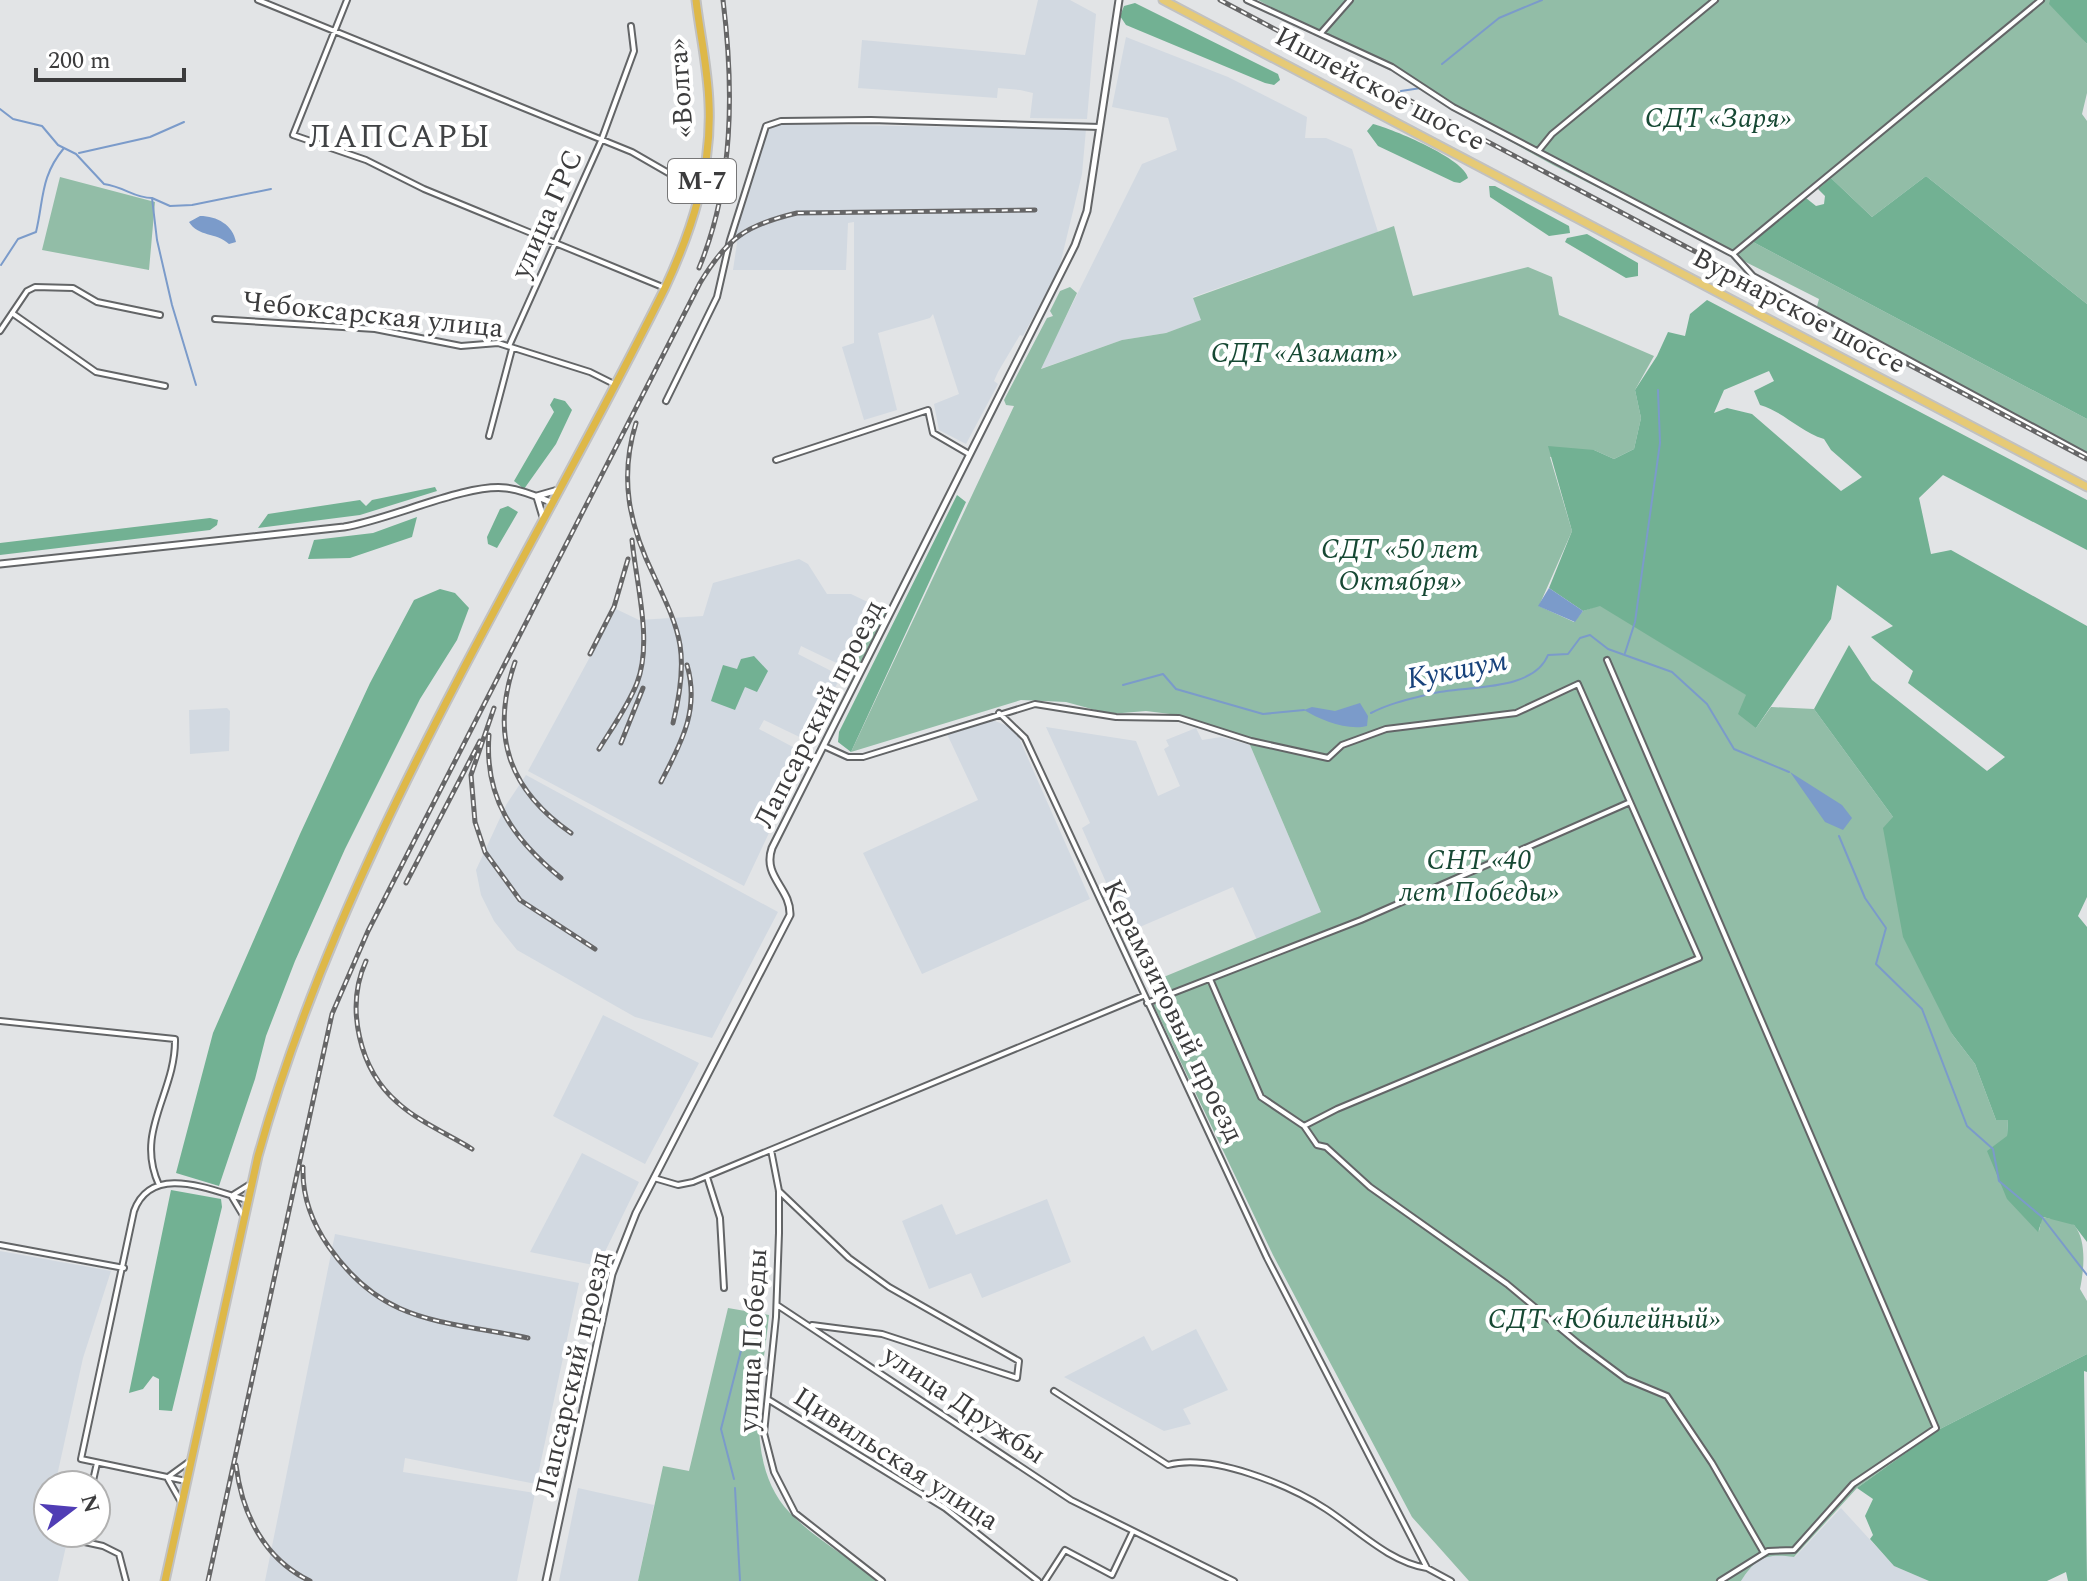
<svg xmlns="http://www.w3.org/2000/svg" width="2087" height="1581" font-family="Spectral,serif">
<style>
.built{fill:#d2d9e1}
.green{fill:#92bda7}
.forest{fill:#72b193;fill-rule:evenodd}
.water{fill:#7b9bca}
.lines{fill:none;stroke-linecap:round;stroke-linejoin:round}
.stream{stroke:#7b9bca;stroke-width:2}
.minor-casing{stroke:#636567;stroke-width:8}
.tertiary-casing{stroke:#636567;stroke-width:9}
.primary-casing{stroke:#c1c1c1;stroke-width:11}
.trunk-casing{stroke:#c1c1c1;stroke-width:11}
.minor{stroke:#fff;stroke-width:4}
.tertiary{stroke:#fff;stroke-width:5}
.primary{stroke:#e6ca76;stroke-width:7}
.trunk{stroke:#deb848;stroke-width:7}
.rail-casing{stroke:#666667;stroke-width:5}
.rail{stroke:#fff;stroke-width:2;stroke-dasharray:6;stroke-linecap:butt}
.labels{text-anchor:middle;dominant-baseline:central;stroke-width:8;stroke-linejoin:round;paint-order:stroke}
.shield{fill:#fff;stroke:#767677;stroke-width:2}
.shield-label{font-size:26px;font-weight:bold;fill:#3c3c3d}
.street-label{font-size:28px;fill:#3c3c3d;stroke:#fff}
.park-label{font-size:28px;font-style:italic;fill:#174934;stroke:#fff}
.water-label{font-size:30px;font-style:italic;fill:#18427b;stroke:#fff}
.quarter-label{font-size:32px;letter-spacing:2px;fill:#404244;stroke:#fff}
</style>
<rect width="100%" height="100%" fill="#e2e4e6"/>
<path class="built" d="M1038,0H1070L1096,14L1087,119L1030,118L1033,93L1020,90L998,88L997,98L858,88L862,40L1025,55Z
M1126,37L1228,77L1307,117L1305,138H1326L1352,149L1378,232L1193,297L1202,320L1166,333L1122,340L1040,369L1142,164L1177,150L1168,118L1112,107Z
M780,124L1086,129L1082,174L1059,269L1023,336L1020,335L998,372L994,381L998,384L966,444L939,430L934,404L959,394L933,314L930,318L878,333L897,410L864,420L842,347L854,343V222L848,223L846,270H733L737,243L734,234L768,129Z
M799,559L808,564L827,594H851L876,606L847,668L801,646L798,654L841,676L808,741L764,720L759,729L806,754L744,886L528,771L616,609L639,620L703,616L713,583Z
M227,708L230,711L229,751L190,754L189,710Z
M990,719L1015,729L1090,899L922,974L863,853L978,800L947,734Z
M1046,727L1136,741L1158,796L1180,786L1164,749L1169,746L1166,740L1196,728L1202,740L1221,737L1250,745L1321,912L1257,940L1233,887L1128,932L1082,828L1090,823Z
M526,775L778,912L712,1038L635,1017L517,950L494,921L481,895L476,870L506,805Z
M603,1015L699,1063L645,1164L553,1116Z
M582,1153L639,1182L598,1266L530,1252Z
M1047,1199L1071,1262L982,1298L971,1273L929,1289L902,1221L942,1204L956,1235Z
M335,1234L579,1283L536,1484L405,1458L403,1472L535,1493L517,1581H265Z
M0,1251L111,1271L83,1358L55,1485H48V1533H69L58,1581H0Z
M1196,1329L1228,1390L1183,1409L1191,1424L1164,1431L1064,1377L1144,1336L1152,1351Z
M578,1488L654,1505L638,1581H559Z
M1841,1508L1894,1566L1929,1581H1741L1751,1566L1772,1553L1795,1557Z"/>
<path class="green" d="M1258,0H2050L2087,44V93L2082,114L2087,121V304L1926,176L1872,217L1831,178L1753,242L2087,419V456L1816,310L1819,299L1553,165L1446,106L1416,82L1292,24L1294,20Z
M60,177L155,202L149,270L42,250Z
M1394,226L1413,296L1528,267L1552,277L1559,315L1654,356L1635,390L1641,418L1634,449L1614,459L1594,450L1550,457L1572,531L1539,606L1574,622L1583,611L1600,605L1747,695L1756,728L1771,707L1814,709L1893,817L1952,1034L1975,1064L1996,1120H2008L2007,1136L2039,1231L2042,1217C2051,1219 2067,1220 2074,1225C2087,1240 2084,1270 2080,1289L2087,1301V1354L1936,1431L1857,1488L1794,1557C1767,1553 1756,1557 1741,1581H1469L1412,1517L1273,1255L1154,1006V981L1321,912L1250,745L1252,738L1178,715L1146,711L1110,714L1066,702L1021,700L851,752L1014,406L1006,405L1004,400L1047,318L1053,316L1050,311L1060,291L1070,287L1077,293L1041,369L1122,340L1166,333L1201,320L1193,298Z
M876,606L889,607L858,669L848,665Z
M728,1308L769,1315C763,1378 741,1461 790,1513C815,1539 851,1559 879,1581H638L663,1466L689,1471Z"/>
<path class="forest" d="M2050,0H2087V44L2049,4Z
M1135,3L1278,74L1280,80L1274,85L1265,83L1126,25L1120,16L1124,6Z
M1373,124C1393,129 1465,159 1468,178L1460,183L1454,182L1378,146L1367,131Z
M1926,176L2087,304V419L1753,242L1806,198L1816,206L1824,204L1825,196L1818,189L1831,178L1872,217Z
M1489,186H1495L1569,226L1570,233L1549,236L1490,197Z
M1587,234L1638,263V276L1626,278L1565,242L1567,238Z
M1707,300L2087,500V550L1943,475L1919,498L1931,554L1951,550L2087,626V897L2078,916L2087,927V1242L2074,1225L2043,1217L2038,1232L2007,1199L1987,1151L2007,1136L2008,1120H1996L1975,1064L1952,1034L1903,937L1883,828L1893,817L1814,709L1849,645L1872,680L1987,771L2005,757L1908,683L1913,671L1871,637L1893,626L1837,585L1831,619L1756,728L1738,714L1746,695L1600,606L1583,611L1549,588L1572,531L1548,446L1594,450L1614,459L1634,449L1641,418L1635,390L1657,356L1668,332L1685,336L1690,314ZM1769,371L1774,381L1754,391L1760,405C1784,412 1799,431 1824,439L1831,450L1862,477L1841,491L1752,414L1727,408L1714,413L1724,390Z
M554,398L565,401L572,410L556,444L524,489L514,481L554,412L550,405Z
M435,487L437,491L360,515L258,528L268,514L360,500L366,506L372,500Z
M957,495L966,502L851,752L838,742L839,732Z
M508,506L518,512L497,548L488,544L487,537L500,509Z
M417,517L412,537L350,558L308,559L314,540L373,533Z
M210,518L218,520L217,525L210,530L0,555V543Z
M440,589L455,593L469,608L457,640L420,699L345,849L295,961L266,1036L255,1079L219,1186L176,1173L213,1033L300,834L370,683L414,600Z
M754,656L768,671L757,692L745,687L735,710L711,701L723,665L737,669L741,659Z
M171,1190L221,1199L222,1207L172,1411L159,1410V1379L153,1376L143,1389L129,1393Z
M2087,1354V1372L2084,1371L2087,1581H2068L2066,1572L2047,1581H1929L1894,1566L1870,1539L1873,1535L1865,1516L1873,1499L1857,1488L1936,1431Z"/>
<path class="water" d="M200,216C217,216 233,225 236,242L229,244C216,232 198,237 189,222Z
M1549,588L1583,611L1575,622L1538,606Z
M1360,703L1368,716L1367,726C1348,731 1320,720 1304,710L1312,707L1335,711Z
M1790,772L1842,805L1852,818L1843,830L1825,822Z"/>
<g class="lines">
<path class="stream" d="M1442,64L1499,18L1542,0
M1401,91L1421,88
M0,109L13,119L42,126L58,145L76,154L104,184C125,187 134,198 152,198L157,240L172,305L196,385
M79,153L150,137L184,122
M152,198L170,206L192,205L271,189
M1,265L18,239L36,232C44,199 40,177 64,148
M1625,653L1635,622L1660,443L1658,390
M1123,685L1163,674L1176,689L1263,714L1304,710
M1371,713C1390,703 1410,699 1430,694C1463,685 1533,693 1548,655L1568,654L1580,638L1590,635L1608,649L1672,672L1707,704L1734,749L1789,772
M1839,836L1865,898L1886,928L1876,964L1922,1009L1967,1126L1993,1149L1999,1181L2042,1217L2087,1275
M734,1479L721,1429L747,1327
M735,1488L740,1581"/>
<g class="minor-casing">
<path id="minor" d="M258,0L632,152L698,190
M347,0L293,135L366,160L424,189L665,288
M1247,0L1392,67L1453,107L1733,254L1753,276L2087,456
M1321,33L1350,0
M1539,150L1552,134L1715,0
M1733,254L2041,0
M12,313L96,372L165,386
M215,319L375,329L461,346L498,343L590,372L614,384
M0,331L27,291L35,287L73,288L97,302L160,315
M509,346L601,141L634,51L631,26
M666,401L717,297L730,240L766,126L781,121L871,120L1100,127
M489,436L512,349
M776,460L928,410L933,433L969,454
M1607,660L1936,1428L1853,1484L1794,1550L1768,1551L1720,1581
M999,713L1025,738L1267,1258L1427,1568C1389,1562 1358,1530 1326,1509C1289,1485 1212,1453 1168,1465L1054,1391
M826,747L848,757H863L1035,704L1116,717L1179,718L1251,741L1328,758L1342,745L1386,729L1516,713L1578,684L1699,958L1337,1109L1304,1126
M1210,979L1261,1097L1304,1126L1317,1145L1326,1147L1370,1187L1507,1284L1579,1344L1626,1379L1667,1396L1712,1463L1764,1553
M1147,1003L1361,920L1628,803
M0,1021L175,1039C176,1093 134,1131 159,1185
M771,1150L779,1191V1233L776,1317L764,1433L774,1472L795,1513L882,1581
M707,1177L720,1218L724,1288
M654,1178L678,1185L693,1182L1143,996
M779,1191L849,1258L889,1287L1019,1361L1017,1378L882,1334L812,1325
M233,1195L249,1185
M232,1197L244,1217
M0,1245L124,1268
M777,1305L1071,1500L1234,1581
M769,1400L945,1508L1038,1581
M168,1477L190,1461
M168,1479L181,1502
M186,1481L81,1459L134,1211C152,1162 212,1191 247,1200
M92,1485L97,1463
M82,1533L80,1541L103,1546L119,1554L126,1581
M1427,1568L1451,1581
M1045,1581L1065,1550L1112,1575L1132,1533"/>
</g>
<g class="tertiary-casing">
<path id="tertiary" d="M537,496L558,490
M537,497L543,517
M0,564L344,527C389,520 467,483 506,488C523,490 538,497 553,503
M546,1581L612,1274L636,1213L790,915C791,888 762,877 772,848L1075,245L1087,211L1119,0"/>
</g>
<g class="primary-casing">
<path id="primary" d="M1163,0L2087,487"/>
</g>
<g class="trunk-casing">
<path id="trunk" d="M165,1581L258,1156C344,847 523,574 665,288C692,230 712,169 709,104C708,69 700,34 696,0"/>
</g>
<use href="#minor" class="minor"/>
<use href="#tertiary" class="tertiary"/>
<use href="#primary" class="primary"/>
<use href="#trunk" class="trunk"/>
<g class="rail-casing">
<path id="rail" d="M1220,0L2087,459
M699,268C734,184 734,89 723,0
M636,423C619,478 629,525 654,576C664,598 676,621 680,645C684,670 679,699 673,723
M590,654L614,607L628,559
M515,662C490,735 508,789 571,833
M494,708L471,775L475,822L485,852L520,900L595,949
M489,735C484,798 513,839 561,878
M621,743L643,688
M599,749C612,728 628,706 637,683C653,642 636,583 632,540
M661,782C681,743 700,710 687,665
M406,883L480,741
M366,961C345,1007 359,1070 398,1103C419,1122 448,1134 472,1149
M303,1167C302,1197 312,1223 329,1247C384,1325 441,1320 528,1338
M236,1465C242,1514 264,1559 310,1581
M208,1581L332,1014L368,931L700,283C727,238 746,225 797,213L1035,210"/>
</g>
<use href="#rail" class="rail"/>
</g>
<g class="labels">
<rect class="shield" x="668" y="159" width="68" height="44" rx="6"/>
<g class="shield-label">
<text x="702" y="181">М-7</text>
</g>
<g class="street-label">
<text transform="translate(681 88) rotate(-94)">«Волга»</text>
<text transform="translate(1380 89) rotate(28)">Ишлейское шоссе</text>
<text transform="translate(547 214) rotate(-66)">улица ГРС</text>
<text transform="translate(1799 311) rotate(28)">Вурнарское шоссе</text>
<text transform="translate(373 315) rotate(6)">Чебоксарская улица</text>
<text transform="translate(819 714) rotate(-63)">Лапсарский проезд</text>
<text transform="translate(1173 1011) rotate(64)">Керамзитовый проезд</text>
<text transform="translate(753 1340) rotate(-87)">улица Победы</text>
<text transform="translate(573 1374) rotate(-77)">Лапсарский проезд</text>
<text transform="translate(964 1405) rotate(34)">улица Дружбы</text>
<text transform="translate(896 1459) rotate(33)">Цивильская улица</text>
</g>
<g class="park-label">
<text x="1718" y="118">СДТ «Заря»</text>
<text x="1304" y="353">СДТ «Азамат»</text>
<text x="1400" y="549">СДТ «50 лет<tspan x="1400" dy="32">Октября»</tspan></text>
<text x="1479" y="860">СНТ «40<tspan x="1479" dy="32">лет Победы»</tspan></text>
<text x="1604" y="1319">СДТ «Юбилейный»</text>
</g>
<g class="water-label">
<text transform="translate(1457 670) rotate(-11)">Кукшум</text>
</g>
<g class="quarter-label">
<text x="400" y="137">ЛАПСАРЫ</text>
</g>
</g>
<g transform="translate(72 1509) rotate(74)"><circle r="38" fill="#ffffff" stroke="#b1b1b1" stroke-width="2"/>
<path d="M0-6L14 30L0 20L-14 30Z" fill="#503db5"/>
<text y="-12" font-size="22" font-weight="bold" text-anchor="middle" fill="#3c3c3d">N</text>
</g>
<path d="M36 68v12h148v-12" fill="none" stroke="#3c3c3d" stroke-width="4"/>
<text x="48" y="68" font-size="24" fill="#3c3c3d" stroke="#ffffff" stroke-width="6" paint-order="stroke">200 m</text>
</svg>
